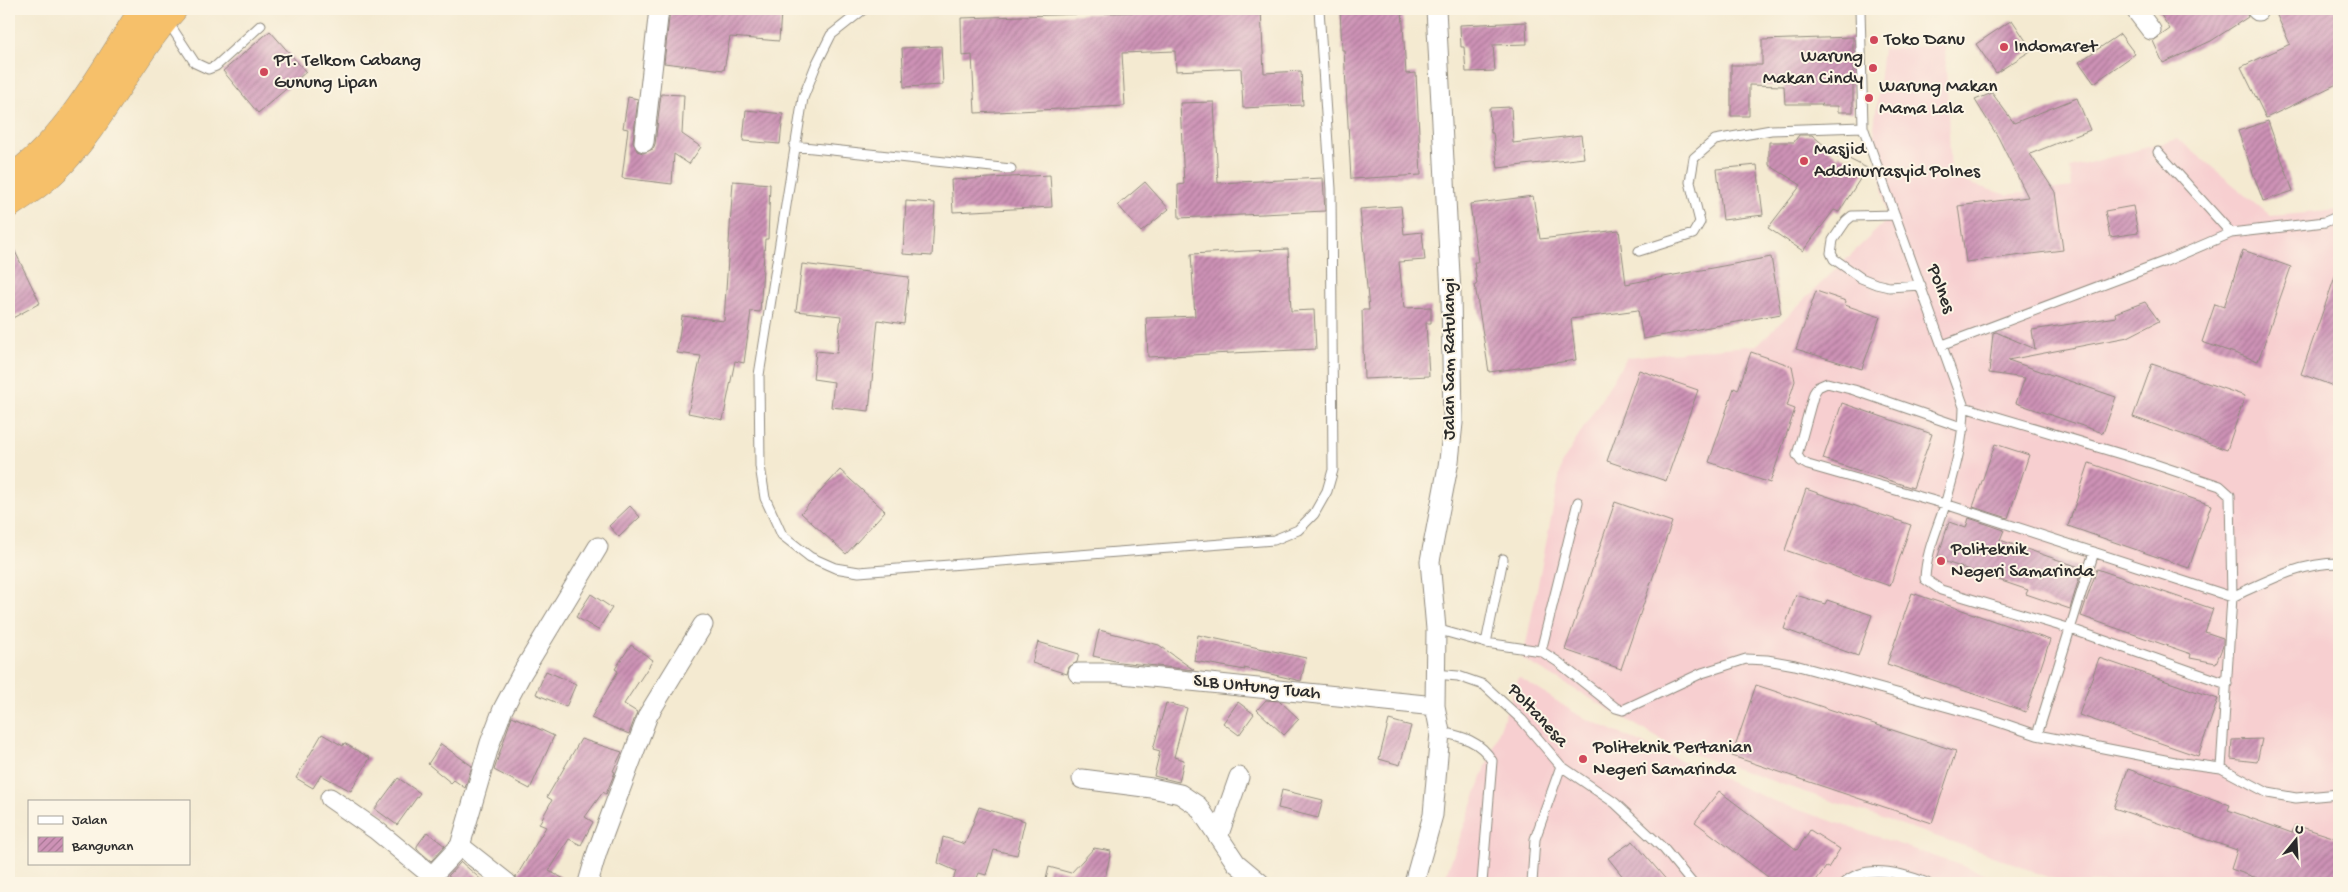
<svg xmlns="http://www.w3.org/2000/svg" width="2348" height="892" font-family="'Gochi Hand',sans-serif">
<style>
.built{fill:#f7cfd0}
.building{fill:url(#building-hatch)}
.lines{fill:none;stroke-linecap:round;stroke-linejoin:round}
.lane-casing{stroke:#908a7e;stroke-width:11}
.street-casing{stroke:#908a7e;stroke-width:21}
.highway-casing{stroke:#908a7e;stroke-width:29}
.lane{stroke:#fff;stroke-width:9}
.street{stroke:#fff;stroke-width:19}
.highway{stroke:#f6c06b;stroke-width:28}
.poi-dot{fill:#d1495b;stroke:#fcf5e5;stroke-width:2}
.labels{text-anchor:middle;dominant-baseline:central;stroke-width:4;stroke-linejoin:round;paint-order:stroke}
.poi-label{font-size:19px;fill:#2b2b2b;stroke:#fcf5e5;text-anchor:start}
.street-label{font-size:19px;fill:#2b2b2b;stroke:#fcf5e5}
</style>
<defs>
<pattern id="building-hatch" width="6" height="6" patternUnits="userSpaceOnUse" patternTransform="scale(1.25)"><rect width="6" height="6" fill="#cd92b6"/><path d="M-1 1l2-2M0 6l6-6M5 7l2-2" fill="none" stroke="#a77794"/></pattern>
</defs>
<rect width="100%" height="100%" fill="#fcf5e5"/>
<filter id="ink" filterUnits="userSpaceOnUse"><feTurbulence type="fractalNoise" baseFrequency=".02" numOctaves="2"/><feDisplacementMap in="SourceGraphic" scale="10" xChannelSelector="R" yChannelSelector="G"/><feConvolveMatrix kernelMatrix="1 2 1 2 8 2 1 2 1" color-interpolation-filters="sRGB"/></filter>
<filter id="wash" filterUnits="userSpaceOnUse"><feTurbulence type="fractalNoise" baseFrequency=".0096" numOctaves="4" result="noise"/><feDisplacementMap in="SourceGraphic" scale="20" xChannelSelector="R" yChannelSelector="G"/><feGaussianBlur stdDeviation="1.12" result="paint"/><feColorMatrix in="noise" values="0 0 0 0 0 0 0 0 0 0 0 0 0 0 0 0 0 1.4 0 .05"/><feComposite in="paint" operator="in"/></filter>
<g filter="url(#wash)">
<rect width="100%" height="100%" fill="#f4ead1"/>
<path class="built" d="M1945,45L1951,178L2007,195L2072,187L2070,168L2178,139L2271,216L2339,210V883H2064L1979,851L1675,748L1523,659L1562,463L1627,357L1757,345L1887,220L1874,128L1883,49Z
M1519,677L1580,716L1776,802L2012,883H1443Z"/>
<g id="blocks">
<path class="building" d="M670,9H747L781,12L779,41L730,37L724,70L664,63Z
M1231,9H1261L1264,73L1301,71L1303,105L1243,108L1241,68L1176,71L1175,51L1122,53L1125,106L975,113L972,55L962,56L961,18Z
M1340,9H1402L1406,74L1416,73L1421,175L1351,179L1344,50H1342Z
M2157,9H2245L2248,17L2211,41L2163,63L2153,41L2170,29Z
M2274,9H2339V83L2266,118L2241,67L2290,44Z
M2012,20L2032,50L1996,73L1976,44Z
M1526,22L1527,44L1493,45L1495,71L1466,72L1464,47H1461L1460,25Z
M270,31L306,72L258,113L223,71Z
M2120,34L2135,54L2094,83L2079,62Z
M1853,37V112H1838V106H1821L1823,104H1785L1784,86L1749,85V116H1731V65H1762V40Z
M941,46L943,85L904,87L902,48Z
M1992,93L2014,123L2077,98L2090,130L2030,154L2055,192L2063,250L1966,262L1958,206L2028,197L1998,137L1975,100Z
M661,94L684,95L682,134L701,147L689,164L674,154L672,184L622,178L628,129L623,128L628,97L638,99L633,141L637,151L643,153L653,149L655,144Z
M1214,102L1218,183L1323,178L1325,211L1179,218L1178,185L1184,184L1180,103Z
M1511,107L1513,143L1581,135L1584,158L1498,168L1493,133H1491L1489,108Z
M746,110L783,114L780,144L743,141Z
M2268,121L2293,191L2263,201L2238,131Z
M1799,135H1812L1839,158V154L1867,168L1839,212L1834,210L1803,251L1768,228L1801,185L1769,165V142H1794Z
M1757,165L1763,215L1723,220L1717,169Z
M1050,175L1052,207L953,212L951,180Z
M733,181L770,184L768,239H765L760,312L751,311L744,363L735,361L723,420L688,413L701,356L677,353L682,316L724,321Z
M1145,182L1169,209L1141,232L1118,205Z
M1533,196L1540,239L1619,230L1626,284L1771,257L1781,314L1643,339L1638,310L1571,319L1576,360L1489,372L1475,285L1477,284L1474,262H1478L1470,204Z
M906,201L935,203L932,256L903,254Z
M1401,206L1404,234L1422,232L1425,260L1399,262L1404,308L1431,307V323H1426L1429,376L1364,379L1362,310H1369L1360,209Z
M2133,206L2138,233L2110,237L2105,211Z
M9,239L40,303L9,320Z
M1288,249L1291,311L1314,310L1316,349L1148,357L1146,318L1195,316L1191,254Z
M2243,250L2291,267L2258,361L2202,342L2215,304L2224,307Z
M802,264L909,277L904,324L878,320L869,411L831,407L834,382L813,379L816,351L837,353L841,316L796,311Z
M2337,271L2339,272V388L2301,374Z
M1816,291L1846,301L1845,305L1880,317L1862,369L1796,349Z
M2145,302L2159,321L2128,337L2008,360L2116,397L2103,433L2016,403L2025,378L1989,373L1993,333L1996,332L2035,349L2032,330L2116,317L2115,313Z
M1751,352L1792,366L1795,381L1787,406L1795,409L1770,483L1709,462L1734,388L1738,390Z
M2152,364L2245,396L2227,450L2133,417Z
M1639,370L1698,390L1666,481L1607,461Z
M1842,403L1932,434L1913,488L1823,459Z
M1995,444L2029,455L2008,518L1973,507Z
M2089,463L2211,505L2189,568L2068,526Z
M840,470L885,511L846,554L801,513Z
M1806,489L1911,525L1890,586L1785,550Z
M1615,502L1672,522L1621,669L1565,650Z
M630,506L640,517L619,537L609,526Z
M1969,518L2004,530L2000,540L2082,568L2070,609L2026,594L2028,590L1937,559L1949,522L1966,528Z
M2097,569L2213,609L2205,632L2223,638V646L2216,663L2190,658L2191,654L2081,616Z
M1912,593L2050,640L2026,712L1887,664Z
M591,594L612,608L598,630L576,617Z
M1796,595L1825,604L1827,600L1872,615L1858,656L1784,629Z
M1099,630L1159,645L1194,670L1119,662L1093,656Z
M1198,635L1306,658L1301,681L1244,668L1245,670L1194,661Z
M1038,642L1079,654L1077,662L1069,667L1067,674L1032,663Z
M631,645L653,660L624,704L637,712L629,734L591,718L618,671L615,669Z
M2099,658L2218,699L2198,756L2079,715Z
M546,671L576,684L566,707L536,694Z
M1756,685L1956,751L1932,823L1732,756Z
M1266,700L1280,701L1299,719L1284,735L1257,710Z
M1238,702L1254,714L1239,735L1223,723Z
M1166,703L1187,708L1174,757L1184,760L1179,782L1154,776L1160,751L1153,749Z
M512,716L554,736L530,789L494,770Z
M1389,720L1411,726L1400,765L1379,759Z
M322,734L343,746L344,743L370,758L351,791L321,775L313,788L296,778Z
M581,739L622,752L613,771L615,772L606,794L603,792L585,817L593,822L581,845L569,839L549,871L572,883H518L516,877L546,827L539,824L552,800L547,797Z
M2262,739L2257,762L2231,759L2232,740Z
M441,744L472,766L465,788L454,780L451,783L428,764Z
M2128,769L2230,805L2228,810L2292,833L2295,825L2339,839V883H2271L2231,869L2237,850L2114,808Z
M398,778L420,793L397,825L375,809Z
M1282,790L1323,800L1318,818L1278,808Z
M1719,791L1797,850L1810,830L1840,849L1828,868L1826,867L1814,883H1776L1695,822Z
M979,807L1025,821L1017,855L994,850L986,875L979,873L975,883H952L956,871L938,863L943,837L965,844Z
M427,832L445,846L431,861L417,849V846Z
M1633,841L1669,883H1628L1608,858Z
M1094,848L1111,851L1104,883H1045L1049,867L1071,873Z
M461,862L485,883H458L448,876Z"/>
</g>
</g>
<g filter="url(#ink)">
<use href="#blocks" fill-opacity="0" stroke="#908a7e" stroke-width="1"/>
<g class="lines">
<g class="lane-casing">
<path id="lane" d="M864,9L831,35L816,65L803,98L759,375L760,466L765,498L782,535L810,557L835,568L859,572L1274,540L1298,530L1314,514L1327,491L1333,470L1331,189L1319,9
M1860,9L1863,127L1964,407C1964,439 1954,473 1945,505C1937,530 1926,552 1925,579L1941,590L2071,629L2227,684
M168,22L195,63L208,69L216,66L261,25
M794,146L1011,169
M2158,152L2231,233
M1895,215L1852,216L1846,221L1833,240L1831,253L1834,259L1861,278L1876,284L1889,287L1921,285
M1639,251L1693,234L1700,222L1690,182L1694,158L1715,140L1771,130L1863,127
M1943,345L2166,261L2231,233L2325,222L2339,216
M1964,407L2154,464L2220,486L2230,495L2232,597L2221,768L2175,762L2037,735
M1964,428L1854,390L1827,383L1818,387L1814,393L1797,455L1801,461L1808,465L1945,504L2232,597C2267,581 2300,563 2339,563
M1578,502L1541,651L1558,662L1616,708L1623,710L1702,673L1746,659L1767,660L1795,665L1984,717L2037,735L2094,552
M1503,559L1486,643L1541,651
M1436,629L1486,643
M1435,674L1458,676L1484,685L1522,720L1561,766L1615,803L1664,849L1692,883
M1440,732C1461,736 1481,741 1492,761L1482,883
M2221,768L2268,793L2296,798L2339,794
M1532,883L1535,839L1561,766
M1844,883C1866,863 1902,873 1927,883"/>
</g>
<g class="street-casing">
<path id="street" d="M2135,9L2151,30
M2256,9L2258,11
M644,142L659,9
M1078,673H1112L1435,706
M1082,779L1152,788L1180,794L1198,806L1236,863L1260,883
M330,798L376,830L432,876L460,846L490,743L503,709L522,673L598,547
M1219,834L1239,777
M460,846L507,883
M588,883L597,852L648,715L703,625
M1414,883L1433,815L1440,732L1435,706L1436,629L1430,561L1449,461L1453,423L1451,294L1436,9"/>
</g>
<g class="highway-casing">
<path id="highway" d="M9,180C67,143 106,66 144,9
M9,204C25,193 41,183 55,169C102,122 129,59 173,9"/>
</g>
<use href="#lane" class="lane"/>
<use href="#street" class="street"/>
<use href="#highway" class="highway"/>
</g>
</g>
<g class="poi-dot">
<circle cx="1874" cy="40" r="5"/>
<circle cx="2004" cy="47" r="5"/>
<circle cx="1873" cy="68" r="5"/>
<circle cx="264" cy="72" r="5"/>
<circle cx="1869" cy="98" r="5"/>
<circle cx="1804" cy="161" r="5"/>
<circle cx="1941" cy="561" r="5"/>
<circle cx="1583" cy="759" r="5"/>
</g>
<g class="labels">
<g class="poi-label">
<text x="1884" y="40">Toko Danu</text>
<text x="2014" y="47">Indomaret</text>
<text x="1863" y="57" text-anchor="end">Warung<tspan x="1863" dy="22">Makan Cindy</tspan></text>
<text x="274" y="61">PT. Telkom Cabang<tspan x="274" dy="22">Gunung Lipan</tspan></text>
<text x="1879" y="87">Warung Makan<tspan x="1879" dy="22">Mama Lala</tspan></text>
<text x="1814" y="150">Masjid<tspan x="1814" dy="22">Addinurrasyid Polnes</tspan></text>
<text x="1951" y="550">Politeknik<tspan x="1951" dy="22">Negeri Samarinda</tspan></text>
<text x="1593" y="748">Politeknik Pertanian<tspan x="1593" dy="22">Negeri Samarinda</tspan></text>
</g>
<g class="street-label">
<text transform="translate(1940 289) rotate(70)">Polnes</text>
<text transform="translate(1450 359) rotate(-90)">Jalan Sam Ratulangi</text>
<text transform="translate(1257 688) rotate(6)">SLB Untung Tuah</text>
<text transform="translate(1537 716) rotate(47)">Poltanesa</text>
</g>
</g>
<rect width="2348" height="892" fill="none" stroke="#fcf5e5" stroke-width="30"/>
<rect x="28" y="800" width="162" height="65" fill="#fcf5e5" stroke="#a8a49b"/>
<rect x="38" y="816" width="25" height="8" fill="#ffffff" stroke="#a8a49b"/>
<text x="72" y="824" font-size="15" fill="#2b2b2b">Jalan</text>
<rect x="38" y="837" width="25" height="15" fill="url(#building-hatch)" stroke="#a8a49b"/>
<text x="72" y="850" font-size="15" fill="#2b2b2b">Bangunan</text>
<g transform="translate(2296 840) rotate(18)" stroke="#fcf5e5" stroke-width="4" paint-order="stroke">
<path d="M0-4L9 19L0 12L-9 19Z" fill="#2b2b2b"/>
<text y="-8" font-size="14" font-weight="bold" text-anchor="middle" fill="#2b2b2b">U</text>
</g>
</svg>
